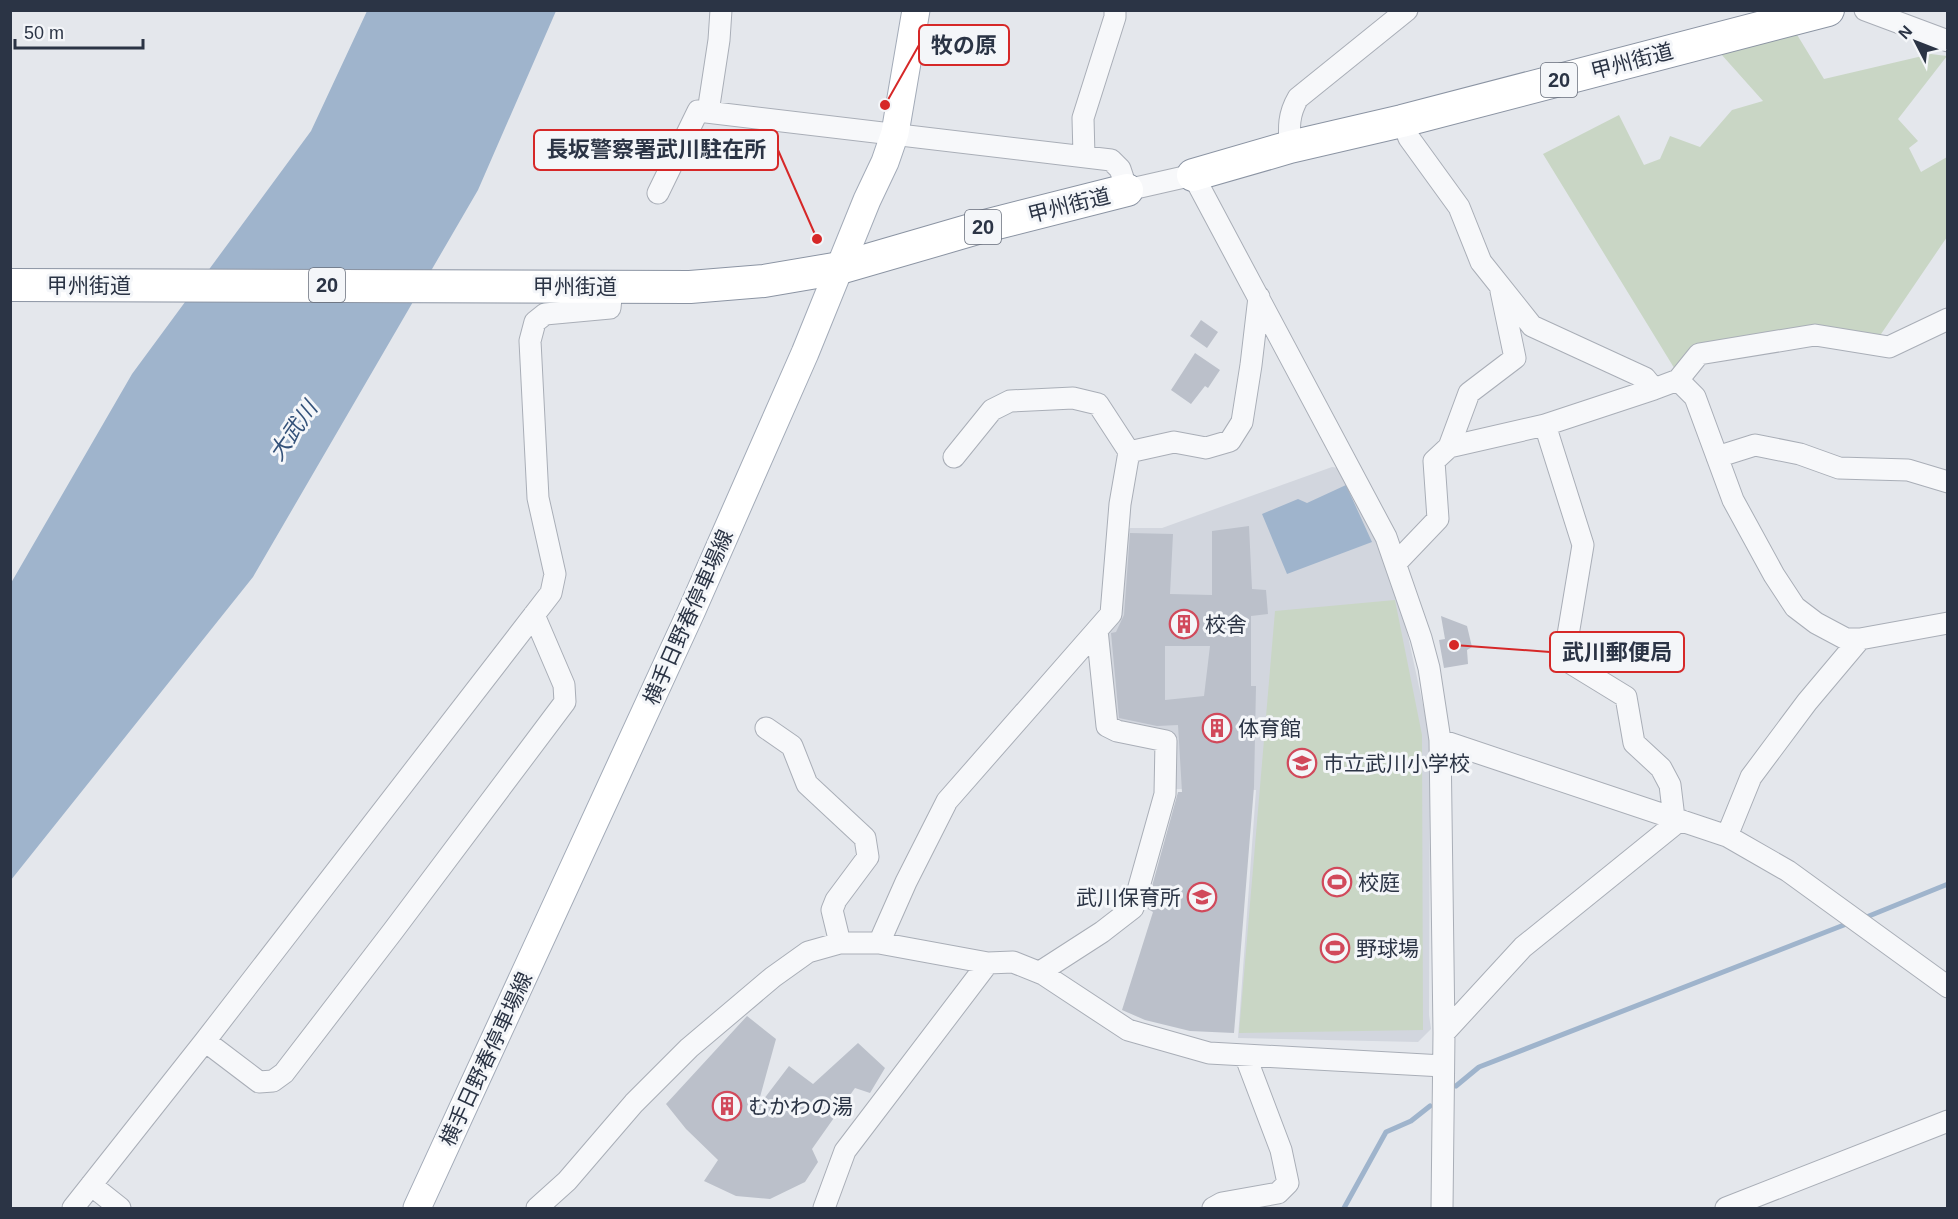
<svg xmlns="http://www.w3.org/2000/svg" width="1958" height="1219" font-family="Arial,'Noto Sans JP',sans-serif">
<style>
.built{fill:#d2d6de}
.green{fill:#c9d6c5}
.water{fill:#9fb4cc}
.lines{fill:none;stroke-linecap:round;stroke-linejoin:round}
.stream{stroke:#9fb4cc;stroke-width:5}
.building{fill:#bbc0ca;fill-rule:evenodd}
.minor-casing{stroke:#a9aeb7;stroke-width:23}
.major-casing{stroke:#a3abb8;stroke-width:29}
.highway-casing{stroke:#8b94a3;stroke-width:34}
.minor{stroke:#f7f8fa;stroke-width:21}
.major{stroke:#fff;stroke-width:27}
.highway{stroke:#fff;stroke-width:32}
.labels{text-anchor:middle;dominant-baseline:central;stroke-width:6;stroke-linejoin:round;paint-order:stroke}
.shield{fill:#f4f6f9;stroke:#676e7b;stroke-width:1.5}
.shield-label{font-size:20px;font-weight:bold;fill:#2b3445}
.street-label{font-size:21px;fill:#2b3445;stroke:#f4f6f9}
.poi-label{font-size:21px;fill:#2b3445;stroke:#f4f6f9;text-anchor:start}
.water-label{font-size:22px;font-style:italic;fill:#34527a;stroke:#f4f6f9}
.leader{fill:none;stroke:#d62828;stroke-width:2}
.callout-dot{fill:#d62828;stroke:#f4f6f9;stroke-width:2}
.callout{fill:#f4f6f9;stroke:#d62828;stroke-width:2}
.callout-label{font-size:22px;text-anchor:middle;font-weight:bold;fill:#2b3445}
</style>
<rect width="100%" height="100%" fill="#e4e7ec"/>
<path class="built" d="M1332,467L1339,468L1379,539L1399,595L1430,737L1429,1015L1431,1029L1418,1042L1238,1038L1256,790L1173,789L1175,738L1116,728L1101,633L1124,536L1130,528H1162Z"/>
<path class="green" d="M1796,33L1824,79L1931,54L1947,56L1898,119L1918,141L1909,148L1921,172L1947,157V237L1877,340L1818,329L1676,371L1543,154L1619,115L1644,165L1660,159L1670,136L1700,147L1732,110L1763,101L1721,54Z
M1395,600L1422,735L1423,1030L1239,1033L1275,611Z"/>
<path class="water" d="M367,11H556L478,190L253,577L11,880V583L132,374L311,131Z
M1346,485L1372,542L1287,574L1262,514L1298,499L1307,503Z"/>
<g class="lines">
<path class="stream" d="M1864,918L1948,884
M1456,1086L1479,1067L1849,923
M1344,1208L1386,1132L1411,1121L1430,1106"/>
</g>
<path class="building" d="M1201,320L1218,332L1207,348L1190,336Z
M1195,353L1220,370L1208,388L1205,386L1191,404L1171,390Z
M1249,526L1252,589L1266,590L1268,614L1251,616V686H1256L1254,787L1234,1033L1190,1031L1145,1020L1122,1010L1153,912L1146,908L1178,792H1182L1178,725L1157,726L1119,718L1111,633L1116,632L1124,615L1130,533L1173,534L1170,594L1212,595V531ZM1165,646H1210L1204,696L1165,700Z
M1441,616L1467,626L1472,647L1467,650L1468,664L1444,668L1439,640L1445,639Z
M747,1016L776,1039L757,1108L789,1066L813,1084L858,1043L885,1068L870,1093L855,1088L812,1149L818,1162L805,1182L770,1199L736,1196L704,1181L718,1160L686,1129L666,1104Z"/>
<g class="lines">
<g class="minor-casing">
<path id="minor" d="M1865,10L1948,41
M708,112L719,40L721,10
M1402,121L1409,138L1459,207L1481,262L1532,326L1645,378L1654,389L1678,380L1695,397L1733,500L1774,575L1795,607L1816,623L1846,639H1860L1948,623
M1290,147C1289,128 1288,115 1298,98L1407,10
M1084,156L1083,118L1115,17V10
M658,193L698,111L1111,160L1120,169L1127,190L1193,175L1386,537L1421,638L1429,668L1440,740L1444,1033L1442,1208
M1678,380L1699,354L1815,335L1889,347L1948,319
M1545,425L1583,545L1564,659L1626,697L1634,743L1661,768L1670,785L1674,818
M1449,447L1545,425L1654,389
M954,457L992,410L1010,401L1073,398L1098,404L1128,450
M1717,457L1755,445L1800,454L1839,468L1908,470L1948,482
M1396,563L1438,519L1434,461L1449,447L1469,393L1515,358L1501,291
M766,728L792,746L807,784L865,838L868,857L836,900L832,910L840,943
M1440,740L1727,836L1788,871L1948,987
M1727,836L1751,777L1807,702L1860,639
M879,943L906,882L947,801L1111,614L1120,504L1129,452L1174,442L1206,448L1230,441L1242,422L1251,365L1259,297
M1040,972L1102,932L1133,908L1165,794L1166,741L1117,731L1107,726L1097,630
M1444,1033L1523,947L1680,820
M205,1041L259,1082L273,1081L284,1073L393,931L565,702L564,685L534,615
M91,1185L120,1208
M73,1208L205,1041L551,593L555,574L538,498L530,341L535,322L545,314L610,308L612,287
M537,1208L567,1181L634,1103L689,1048L773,977L808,952L840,943H879L988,963L1013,962L1043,974L1128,1030L1209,1053L1443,1066
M824,1208L845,1151L988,963
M1213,1208L1222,1203L1278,1193L1288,1183L1281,1150L1245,1055
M1726,1208L1948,1121"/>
</g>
<g class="major-casing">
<path id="major" d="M417,1208L692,610L805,353L867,200L885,162L895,133L916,10"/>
</g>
<g class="highway-casing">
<path id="highway" d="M1193,175L1290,147L1402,121L1828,10
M10,285L690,287L764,281L840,268L981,227L1127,190"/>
</g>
<use href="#minor" class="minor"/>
<use href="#major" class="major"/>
<use href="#highway" class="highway"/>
</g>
<defs>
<g id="building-ring" transform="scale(1.5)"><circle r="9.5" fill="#f4f6f9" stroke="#d1495b" stroke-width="1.5"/><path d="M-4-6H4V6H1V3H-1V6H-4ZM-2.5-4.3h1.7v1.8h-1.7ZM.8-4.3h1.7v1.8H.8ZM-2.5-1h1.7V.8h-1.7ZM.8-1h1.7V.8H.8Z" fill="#d1495b"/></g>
<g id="school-ring" transform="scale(1.5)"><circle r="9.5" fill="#f4f6f9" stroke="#d1495b" stroke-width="1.5"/><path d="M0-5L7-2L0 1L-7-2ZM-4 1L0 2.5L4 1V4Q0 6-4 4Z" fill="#d1495b"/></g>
<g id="stadium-ring" transform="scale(1.5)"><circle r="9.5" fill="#f4f6f9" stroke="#d1495b" stroke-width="1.5"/><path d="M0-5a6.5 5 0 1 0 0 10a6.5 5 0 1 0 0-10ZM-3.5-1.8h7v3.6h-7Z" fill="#d1495b"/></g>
</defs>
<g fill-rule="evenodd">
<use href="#building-ring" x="1184" y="624"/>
<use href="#building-ring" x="1217" y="728"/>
<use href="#school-ring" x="1302" y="763"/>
<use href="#stadium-ring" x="1337" y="882"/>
<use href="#school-ring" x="1202" y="897"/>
<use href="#stadium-ring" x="1335" y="948"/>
<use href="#building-ring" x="727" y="1106"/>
</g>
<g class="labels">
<g class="shield">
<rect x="1541" y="63" width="36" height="34" rx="4.5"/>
<rect x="965" y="210" width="36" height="34" rx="4.5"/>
<rect x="309" y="268" width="36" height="34" rx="4.5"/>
</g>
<g class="shield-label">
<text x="1559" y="80">20</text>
<text x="983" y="227">20</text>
<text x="327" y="285">20</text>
</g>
<g class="street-label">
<text transform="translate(1632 61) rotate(-15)">甲州街道</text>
<text transform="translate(1069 205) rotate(-14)">甲州街道</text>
<text x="89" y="285">甲州街道</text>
<text x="575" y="286">甲州街道</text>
<text transform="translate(688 617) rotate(-66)">横手日野春停車場線</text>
<text transform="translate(486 1059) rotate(-65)">横手日野春停車場線</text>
</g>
<g class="poi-label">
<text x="1205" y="624">校舎</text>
<text x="1238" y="728">体育館</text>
<text x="1323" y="763">市立武川小学校</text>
<text x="1358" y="882">校庭</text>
<text x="1181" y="897" text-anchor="end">武川保育所</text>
<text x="1356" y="948">野球場</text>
<text x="748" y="1106">むかわの湯</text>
</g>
<g class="water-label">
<text transform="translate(293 431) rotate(-55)">大武川</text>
</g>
</g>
<path class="leader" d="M885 105L919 45M817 239L778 150M1454 645L1550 652"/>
<g class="callout-dot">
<circle cx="885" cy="105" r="6"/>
<circle cx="817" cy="239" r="6"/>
<circle cx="1454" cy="645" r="6"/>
</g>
<g class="callout">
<rect x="919" y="25" width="90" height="40" rx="6"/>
<rect x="534" y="130" width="244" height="40" rx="6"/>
<rect x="1550" y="632" width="134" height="40" rx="6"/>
</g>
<g class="callout-label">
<text x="964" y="53">牧の原</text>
<text x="656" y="157">長坂警察署武川駐在所</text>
<text x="1617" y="660">武川郵便局</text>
</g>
<rect width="1958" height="1219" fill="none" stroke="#2b3445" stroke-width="24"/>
<g transform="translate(1916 42) rotate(312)" stroke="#f4f6f9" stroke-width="4.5" paint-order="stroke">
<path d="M0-4.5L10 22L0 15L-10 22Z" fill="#2b3445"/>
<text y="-9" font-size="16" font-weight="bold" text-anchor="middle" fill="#2b3445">N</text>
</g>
<path d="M15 39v9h128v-9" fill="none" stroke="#2b3445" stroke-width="3"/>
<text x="24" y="39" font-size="18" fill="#2b3445" stroke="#f4f6f9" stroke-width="4.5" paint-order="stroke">50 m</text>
</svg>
